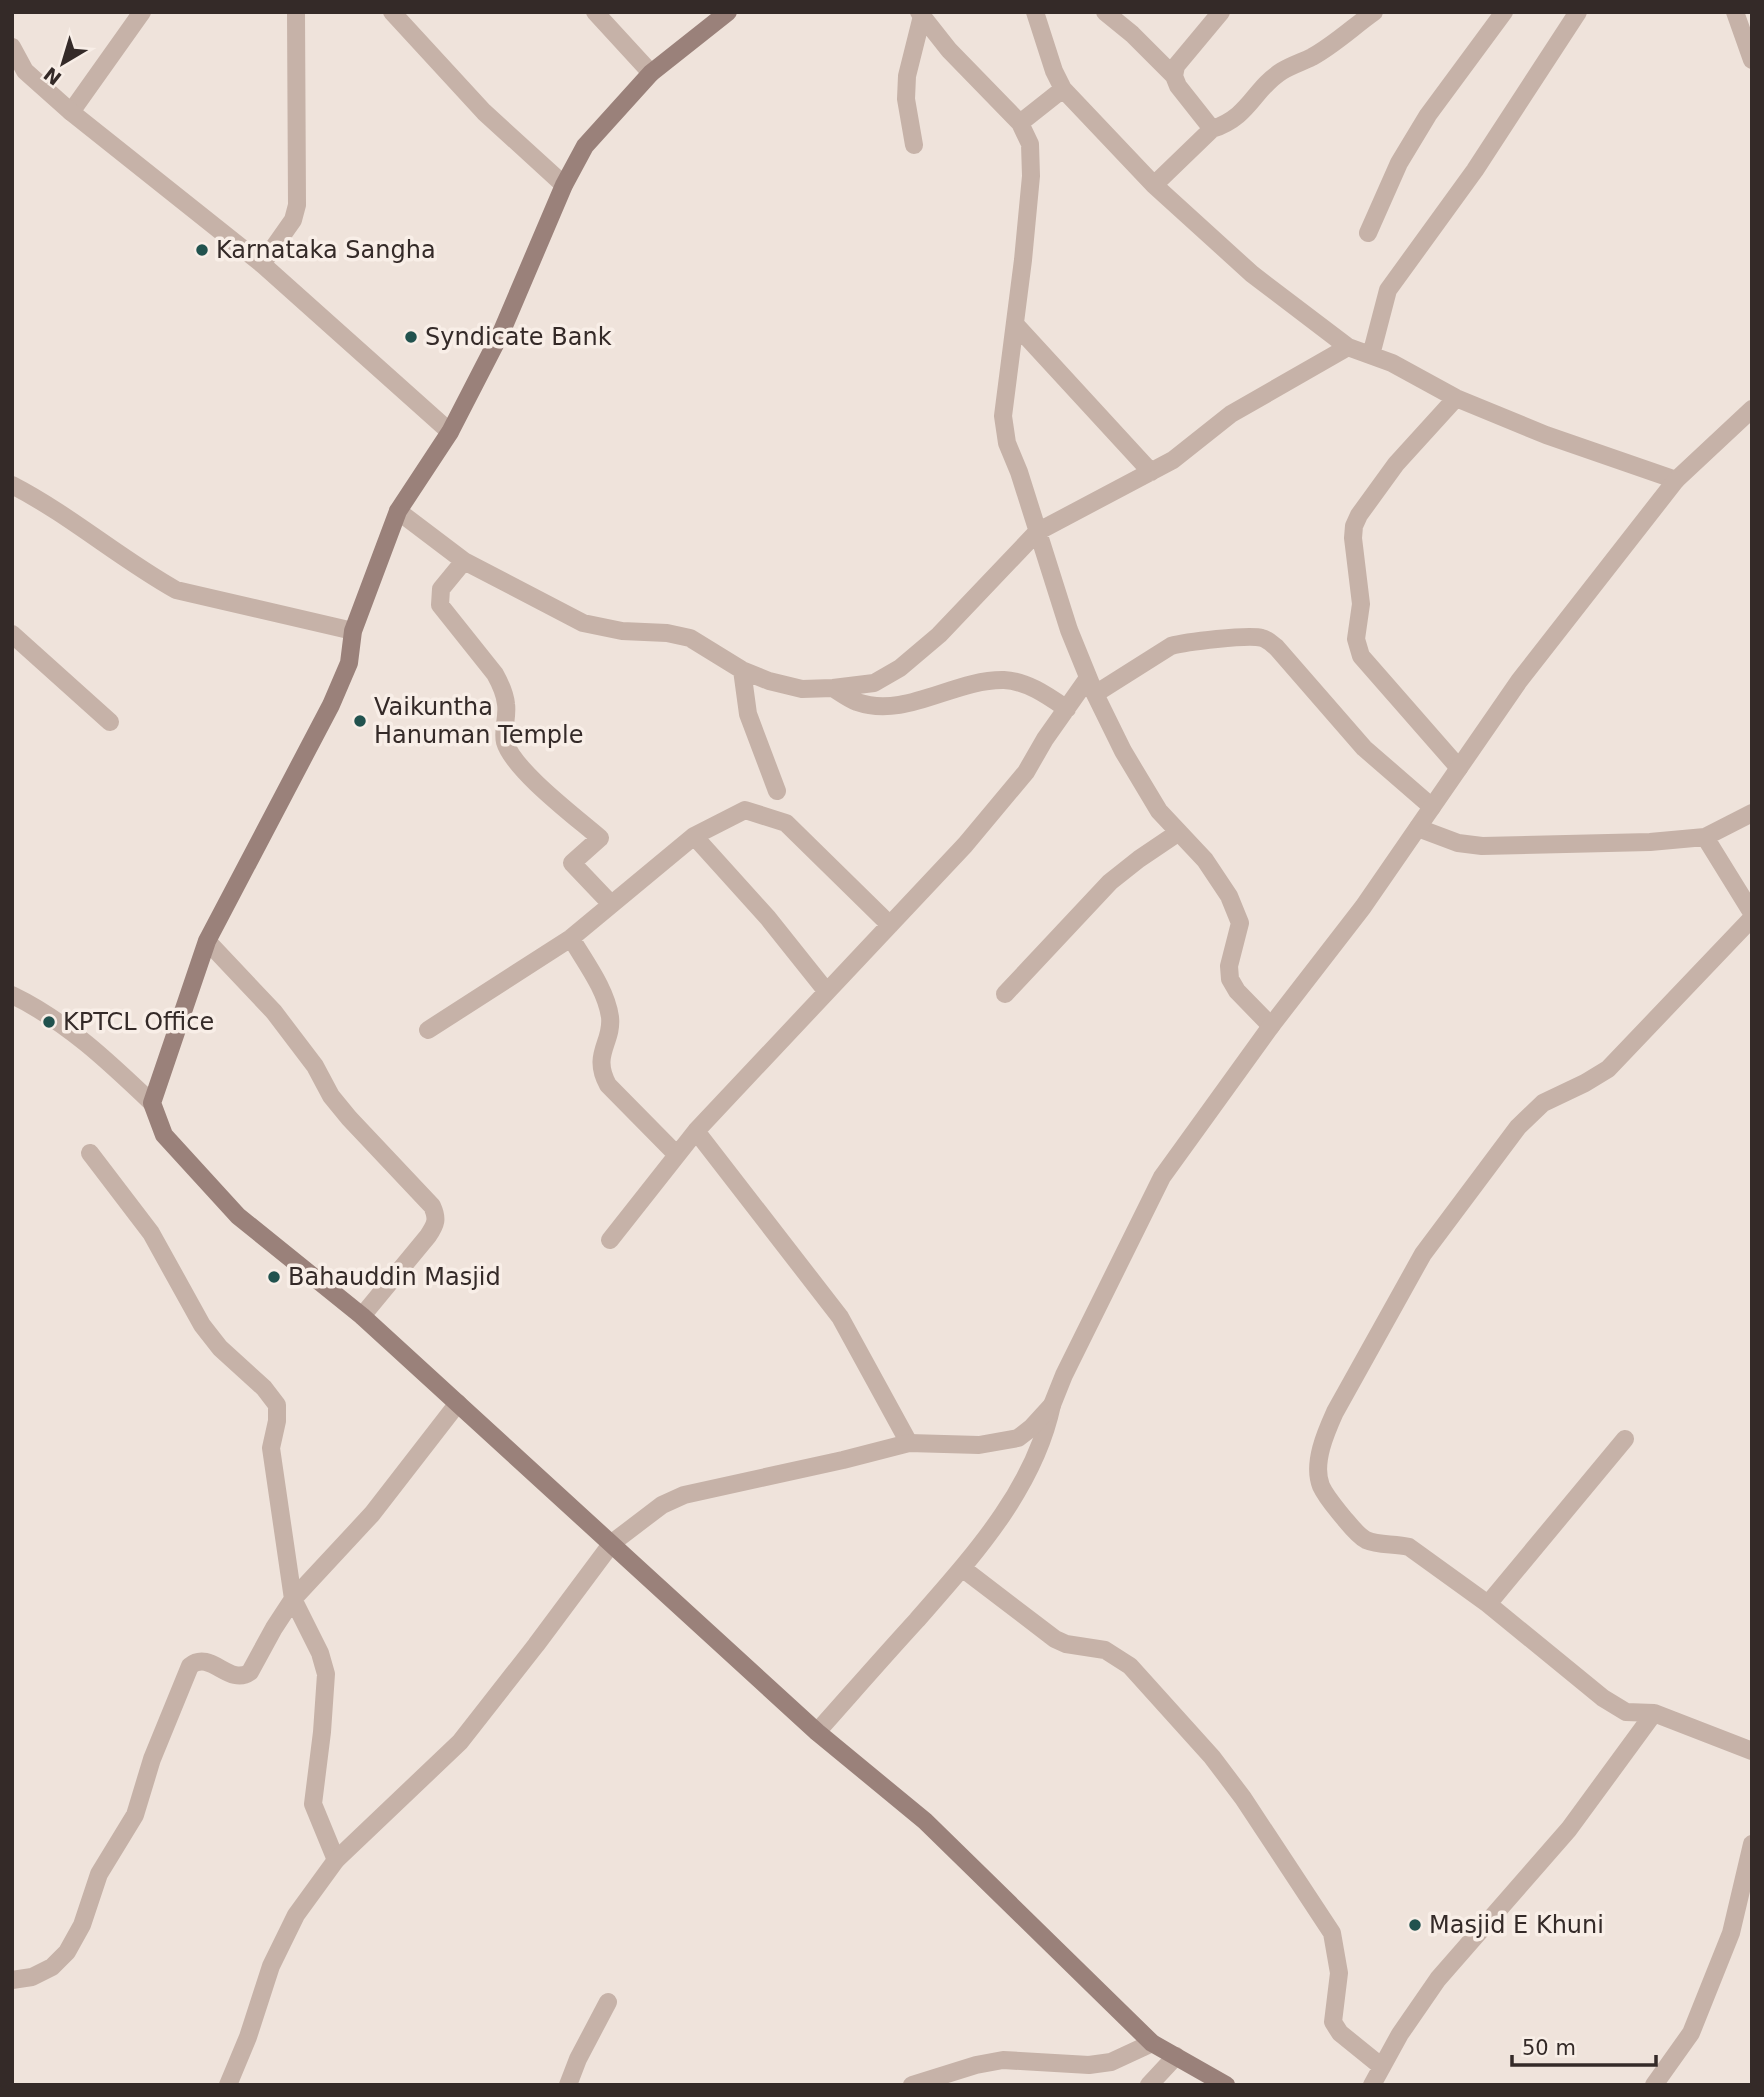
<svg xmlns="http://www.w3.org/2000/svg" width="1764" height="2097" font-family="'DejaVu Sans',sans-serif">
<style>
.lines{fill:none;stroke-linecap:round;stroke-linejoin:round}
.minor{stroke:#c6b2a8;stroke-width:18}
.tertiary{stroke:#c6b2a8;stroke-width:18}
.secondary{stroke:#9a817a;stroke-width:18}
.poi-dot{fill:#21524e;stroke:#f8eee7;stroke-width:2.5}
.labels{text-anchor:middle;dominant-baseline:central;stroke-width:7;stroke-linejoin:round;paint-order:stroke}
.poi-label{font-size:24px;fill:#342a28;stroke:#f8eee7;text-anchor:start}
</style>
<rect width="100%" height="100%" fill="#efe3db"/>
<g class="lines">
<path class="minor" d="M392,12L484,112L564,185
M595,12L651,73
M919,12L949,50L1020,123L1030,144L1031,176L1023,260L1003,416L1007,443L1019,472L1069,630L1095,694L1123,751L1159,811L1205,860L1229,896L1240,923L1229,966L1230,979L1237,991L1271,1026
M1035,12L1054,71L1063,89L1154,185L1252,274L1348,347L1392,363L1456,398L1546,435L1676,480
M1105,12L1132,34L1174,76
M71,112L142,12
M1020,123L1063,89
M1212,129C1250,117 1253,89 1282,71C1292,65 1302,62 1312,57C1334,45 1353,27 1374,12
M914,145L906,99L907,76L922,16
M1154,185L1212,129L1178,86L1174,76L1176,66L1221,12
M1368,233L1399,163L1428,115L1504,12
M262,264L293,220L297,205L296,12
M1015,324L1151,472
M1371,355L1388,290L1475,170L1578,12
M1456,398L1396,464L1359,515L1354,526L1353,538L1361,604L1356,639L1361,656L1459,768
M12,485C70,515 119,558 176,590L353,631
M398,511L464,561L583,623L622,631L667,633L690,638L742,670L769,681L802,689L833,688L874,683L900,668L939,635L1037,532L1173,460L1231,414L1348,347
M464,561L441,589L440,605L495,674C500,683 505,694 506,704C508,717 502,730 505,742C513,770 577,818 600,838L572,863L611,904
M12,634L110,722
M742,670L748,714L777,791
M833,688C841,693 849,699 857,702C906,719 954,679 1004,680C1027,681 1048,696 1067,709
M1095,694L1171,646C1185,642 1249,634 1262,638C1267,639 1272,644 1276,647L1364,748L1432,807
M1418,828L1458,843L1482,846L1650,842L1705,837L1752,813
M694,836L768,918L827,992
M1705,837L1752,913
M1752,918L1608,1069L1585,1083L1543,1103L1518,1127L1423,1254L1335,1412C1326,1432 1312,1463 1321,1486C1326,1497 1335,1507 1343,1517C1349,1524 1357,1535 1366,1540C1379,1546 1395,1543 1409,1547L1488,1604L1603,1698L1626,1712L1654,1713L1752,1751
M571,938C585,962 606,989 610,1017C613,1043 591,1054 608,1085L677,1155
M207,941L274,1012L315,1066L331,1096L349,1118L432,1206C438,1219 436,1224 428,1236L362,1316
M1005,994L1110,882L1139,859L1179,832
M12,995C66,1021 109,1062 152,1103
M428,1030L571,938L694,836L745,810L786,823L890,925
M696,1131L840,1317L909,1443
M90,1153L151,1233L202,1325L220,1348L264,1388L277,1405V1421L271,1448L293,1599L320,1653L326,1674L322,1732L313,1804L336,1860
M610,1240L696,1131L965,845L1026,772L1045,739L1088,678
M962,1568L1055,1639L1066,1644L1105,1650L1130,1666L1212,1757L1243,1798L1332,1933L1339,1973L1333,2022L1340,2033L1382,2067
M1488,1604L1625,1439
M817,1732C850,1695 883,1657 917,1620C972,1557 1034,1490 1052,1405
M12,1980L32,1977L52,1967L67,1952L82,1925L99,1874L135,1815L152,1759L190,1666C211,1649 229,1687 250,1672L274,1628L293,1599L372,1514L458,1403
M568,2085L578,2059L608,2002
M912,2085L976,2065L1003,2060L1089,2065L1111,2062L1152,2043
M1149,2085L1176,2056
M1372,2085L1400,2034L1438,1979L1569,1829L1654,1713"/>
<path class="tertiary" d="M1735,12L1752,60
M12,47L25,71L71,112L262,264L450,432
M228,2085L248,2037L271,1966L296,1915L336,1860L460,1742L536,1645L612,1543L662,1505L684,1495L843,1460L909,1443L979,1445L1018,1438L1031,1428L1052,1405L1064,1375L1162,1177L1271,1026L1363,907L1519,681L1676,480L1752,409
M1654,2085L1691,2033L1731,1933L1752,1844"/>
<path class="secondary" d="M728,12L651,73L585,146L564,185L501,333L450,432L398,511L353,631L349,663L331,705L207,941L152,1103L164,1135L238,1216L362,1316L817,1732L925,1821L1152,2043L1226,2085"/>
</g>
<g class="poi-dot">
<circle cx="202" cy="250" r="7"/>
<circle cx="411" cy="337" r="7"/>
<circle cx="360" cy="721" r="7"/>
<circle cx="49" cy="1022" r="7"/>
<circle cx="274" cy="1277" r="7"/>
<circle cx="1415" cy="1925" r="7"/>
</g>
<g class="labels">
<g class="poi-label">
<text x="216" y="250">Karnataka Sangha</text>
<text x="425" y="337">Syndicate Bank</text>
<text x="374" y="707">Vaikuntha<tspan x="374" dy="28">Hanuman Temple</tspan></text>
<text x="63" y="1022">KPTCL Office</text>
<text x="288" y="1277">Bahauddin Masjid</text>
<text x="1429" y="1925">Masjid E Khuni</text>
</g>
</g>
<rect width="1764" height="2097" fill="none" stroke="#342a28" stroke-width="28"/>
<g transform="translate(63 63) rotate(218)" stroke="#f8eee7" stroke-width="5" paint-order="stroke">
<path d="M0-5L12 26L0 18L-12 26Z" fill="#342a28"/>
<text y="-10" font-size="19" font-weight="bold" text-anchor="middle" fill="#342a28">N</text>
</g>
<path d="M1512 2055v10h144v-10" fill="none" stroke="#342a28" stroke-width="3.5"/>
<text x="1522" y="2055" font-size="21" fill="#342a28" stroke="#f8eee7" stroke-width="5" paint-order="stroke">50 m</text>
</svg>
